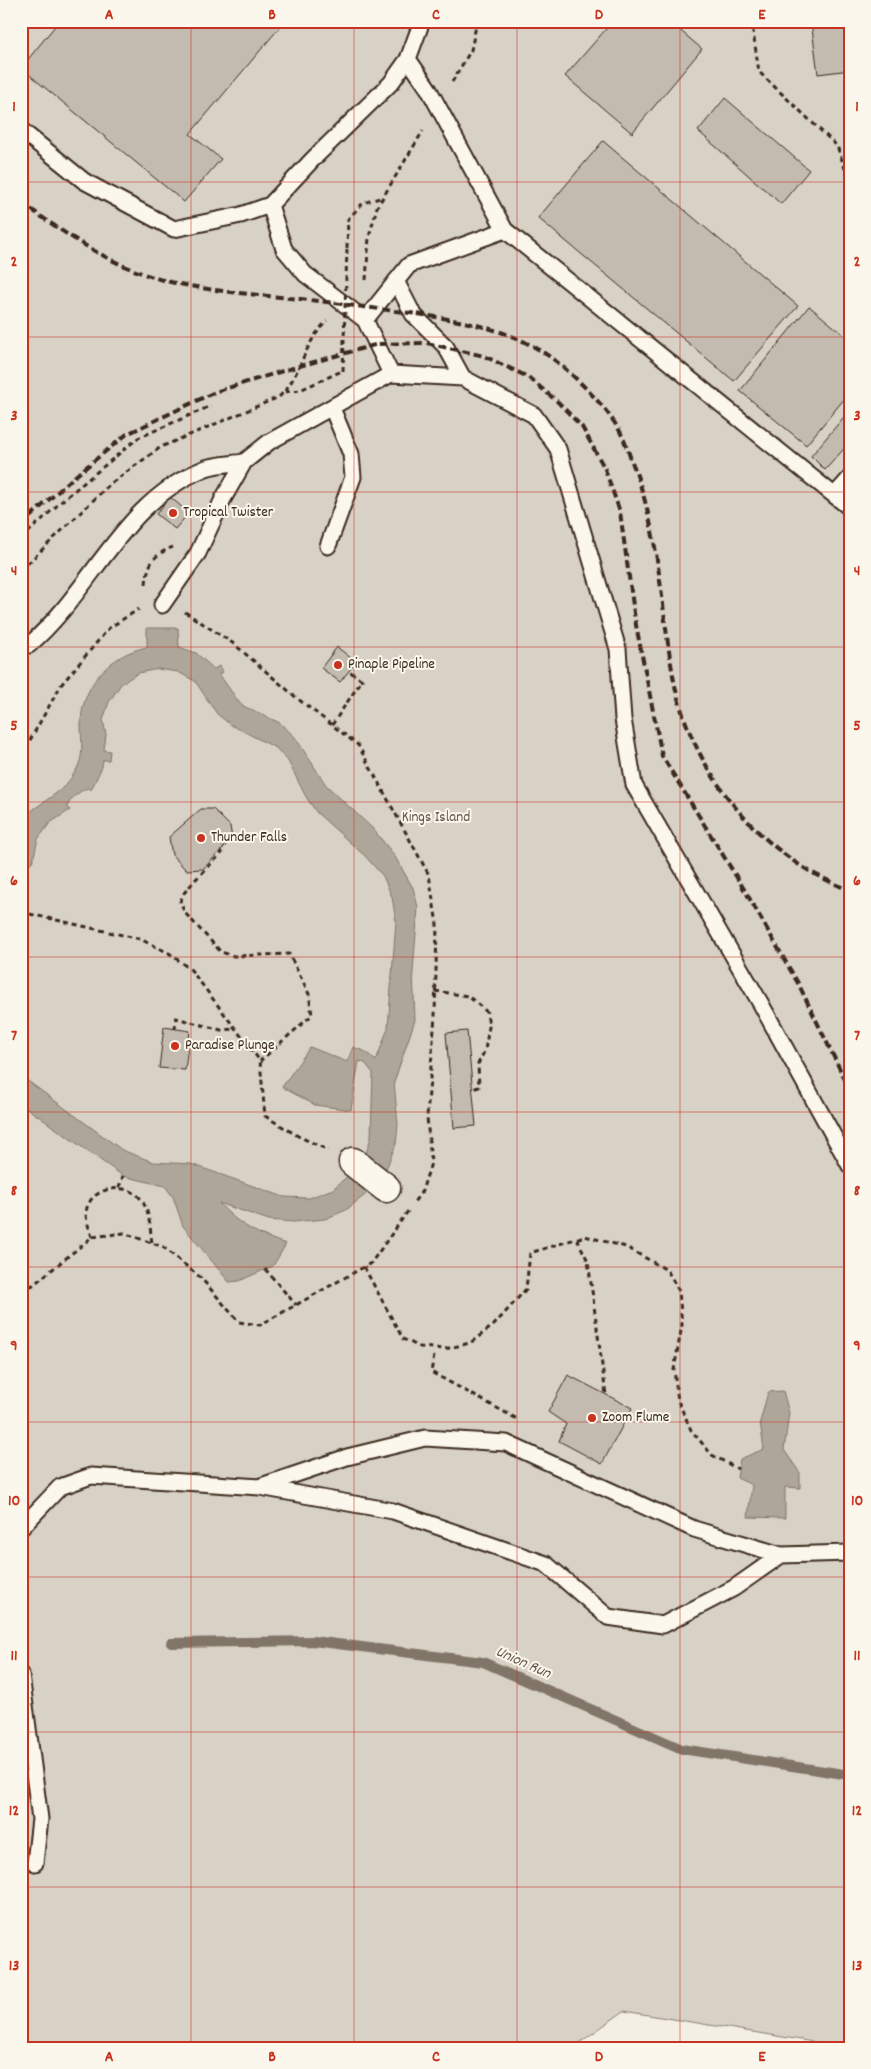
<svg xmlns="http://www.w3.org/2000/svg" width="871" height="2069" font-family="Dekko,sans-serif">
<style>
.green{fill:#d8d1c6;stroke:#8a7e72}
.water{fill:#afa69a;stroke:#817468}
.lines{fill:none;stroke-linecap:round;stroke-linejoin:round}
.stream{stroke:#817468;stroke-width:10}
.building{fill:#c3bbb0;stroke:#3b2a1e}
.lane-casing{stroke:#3b2a1e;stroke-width:19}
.street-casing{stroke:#3b2a1e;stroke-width:31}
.path{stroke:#3b2a1e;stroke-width:3;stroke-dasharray:5 4;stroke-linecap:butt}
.lane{stroke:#fbf7ec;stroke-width:15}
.street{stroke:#fbf7ec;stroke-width:28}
.rail{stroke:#3b2a1e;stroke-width:4;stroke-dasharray:8 4;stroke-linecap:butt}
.path-bridge{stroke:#3b2a1e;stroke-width:3;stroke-dasharray:5 4;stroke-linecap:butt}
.grid{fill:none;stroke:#c8321e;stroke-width:1;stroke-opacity:0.55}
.poi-dot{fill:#c8321e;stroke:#fbf7ec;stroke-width:2}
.labels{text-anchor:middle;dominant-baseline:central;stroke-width:4;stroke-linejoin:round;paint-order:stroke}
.poi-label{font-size:15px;fill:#3b2a1e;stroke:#fbf7ec;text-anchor:start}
.park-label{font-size:15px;fill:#625448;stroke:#fbf7ec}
.water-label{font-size:16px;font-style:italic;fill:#645549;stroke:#fbf7ec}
.neatline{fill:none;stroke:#c8321e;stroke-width:2}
.grid-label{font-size:16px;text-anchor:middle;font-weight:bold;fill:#c8321e}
</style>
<rect width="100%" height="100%" fill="#f3efe4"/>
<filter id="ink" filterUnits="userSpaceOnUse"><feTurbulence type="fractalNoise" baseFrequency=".02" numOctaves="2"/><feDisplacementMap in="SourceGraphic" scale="10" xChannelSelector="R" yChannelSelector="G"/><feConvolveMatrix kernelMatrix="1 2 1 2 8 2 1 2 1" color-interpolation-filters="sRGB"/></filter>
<g filter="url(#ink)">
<path class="green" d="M21,21H850V2048L624,2011L572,2048H21Z"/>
<path class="water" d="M147,628H178L179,647L196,653L214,669L219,666L223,672L219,674L241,705L280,723L295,737L326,785L373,829L394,855L413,888L418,907L413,971L415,1020L394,1082L398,1125L396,1144L384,1174L365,1195L346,1210L325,1219L293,1222L269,1220L219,1203C238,1225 259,1235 286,1244L273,1266L239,1281L229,1282L183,1226L173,1197L165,1186L123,1176L21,1104V1076L122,1150L153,1162L191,1164L284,1197L309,1198L333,1189L351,1173L366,1154L371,1137L373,1073L365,1063L359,1061L351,1110L315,1105L282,1087L310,1047L347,1062L353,1047L366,1052L376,1061L388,1028L396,921L392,897L383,876L365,856L317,813L306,797L288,761L276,748L231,725L217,714L195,681L178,672L158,669L138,673L121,684L109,702L103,720L106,734L104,750L110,751L109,760H103L102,767L91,790L88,788C79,791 70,799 67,807L70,810L50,823L38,839L33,860L21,874V815L23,812L26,815C43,801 64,792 75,772C85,756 81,742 81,724C81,686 110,654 147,647Z
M783,1391L789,1413L784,1450L800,1473V1488L785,1487V1518L748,1517L752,1485L737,1478L740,1459L764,1449L760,1422L768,1392Z"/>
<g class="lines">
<path class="stream" d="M171,1643L313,1641L483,1662L682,1749L850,1775"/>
</g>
<path class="building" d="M59,21H285L190,134L221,159L184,202L21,68Z
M613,21H669L702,49L632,133L565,76Z
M811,21H850V70L818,74Z
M725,98L809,170L781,204L698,131Z
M603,141L798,306L734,381L538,218Z
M809,306L850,340V392L806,445L740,391Z
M848,412L850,442L825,470L811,456Z
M170,497L189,513L175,529L156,514Z
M337,647L356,662L340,682L321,668Z
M201,809H213L230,826L232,839L203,869L186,870L172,855L169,837Z
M164,1027L190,1031L185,1070L159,1068Z
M467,1031L476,1126L454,1128L446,1033Z
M568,1375L632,1408L602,1464L559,1441L566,1424L548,1412Z
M21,1777L25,1821H21Z"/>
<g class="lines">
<g class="lane-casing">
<path id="lane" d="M408,59L428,88L505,230L850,508
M21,130L84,181L174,229L241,215L270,205L313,159L391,83L408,59L422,21
M270,205L284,249L305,274L365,320
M396,281L413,314L446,347L463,378
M391,374L365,320L409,265L505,230
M835,495L850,478
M328,546L353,477L351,454L332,408
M162,605L198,553L223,499L244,462L269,442L391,374L463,378L534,415L558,449L618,649L623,719L634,785L761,1004L850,1166
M29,645C93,590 122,501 206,468C217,464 232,464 244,462
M261,1486L347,1457L425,1438L506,1443L694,1529L781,1555
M21,1528L60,1487L91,1476L260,1487L393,1511L546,1564L608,1617L663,1625L734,1588L781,1555L850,1553
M21,1675L40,1819L35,1863"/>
</g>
<g class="street-casing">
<path id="street" d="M353,1162L386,1188"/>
</g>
<path class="path" d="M749,21L752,25L759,72L837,146L850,183
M452,82L471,50L477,21
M347,248L348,219L363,203L383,197
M366,280L369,237L377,207L423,131
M285,392L300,390L342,371
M21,539L63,500L138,438L211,406
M21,570L110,484L161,447L279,397C302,375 302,345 327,321
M146,584C148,563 153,555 173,547
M185,612L234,644L298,699L358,745L429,875L437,924L435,1016L427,1117L431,1163L422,1191L414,1202
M332,725L362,680L349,671
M21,756L61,685L109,628L139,609
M220,851L222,853L196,879L184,893L180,902L185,913L221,952L234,956L289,954L309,994L312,1015L260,1061
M21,912L140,939L169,953L191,970L260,1061L265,1116L298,1136L328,1150
M435,991L468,996L487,1012L489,1027L485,1050L478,1064L479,1087L472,1089
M175,1029L176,1018L221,1030L234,1029
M119,1188L123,1176
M92,1237C90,1230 86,1221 86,1214C87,1187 126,1181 140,1198C150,1210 150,1229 152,1243
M577,1239L588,1261L606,1395
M364,1267L403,1339L420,1347L445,1349L470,1343L494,1325L526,1289L530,1253L585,1236L626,1247L667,1270L679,1291L682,1325L674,1370L678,1401L691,1430L712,1455L738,1469
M265,1269L296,1305
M21,1290L33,1285L92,1237L124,1233L163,1247L201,1278L239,1322L260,1325L371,1263L408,1211
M434,1356L431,1372L519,1420"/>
<use href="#lane" class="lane"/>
<use href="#street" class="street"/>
<path class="rail" d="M21,202C69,237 117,270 175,283C217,292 259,295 301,299C336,303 370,308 403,312C458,320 512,327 557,362C579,380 603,404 618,428C624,438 628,451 632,462C661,535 660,606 674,681C689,756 738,825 801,866C816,876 834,883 850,891
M21,525L74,477L127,434L215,392L289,369L378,344L426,343L484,356L528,377L558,402L582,427L605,469L620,512L635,620L662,756L747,894L799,985L850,1090"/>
<path class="path-bridge" d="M343,371L347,248"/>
</g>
</g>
<path class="grid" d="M191,21V2048M354,21V2048M517,21V2048M680,21V2048M21,182H850M21,337H850M21,492H850M21,647H850M21,802H850M21,957H850M21,1112H850M21,1267H850M21,1422H850M21,1577H850M21,1732H850M21,1887H850"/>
<g class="poi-dot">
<circle cx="173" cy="513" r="5"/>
<circle cx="338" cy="665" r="5"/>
<circle cx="201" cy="838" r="5"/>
<circle cx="175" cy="1046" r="5"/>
<circle cx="592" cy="1418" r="5"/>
</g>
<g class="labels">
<g class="poi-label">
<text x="183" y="513">Tropical Twister</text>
<text x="348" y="665">Pinaple Pipeline</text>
<text x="211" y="838">Thunder Falls</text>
<text x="185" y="1046">Paradise Plunge</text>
<text x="602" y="1418">Zoom Flume</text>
</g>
<g class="park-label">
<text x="436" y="818">Kings Island</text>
</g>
<g class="water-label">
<text transform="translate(523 1663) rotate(24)">Union Run</text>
</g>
</g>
<rect width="871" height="2069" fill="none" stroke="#fbf7ec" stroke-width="55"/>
<rect x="28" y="28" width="816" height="2014" class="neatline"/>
<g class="grid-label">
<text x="109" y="19">A</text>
<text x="272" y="19">B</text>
<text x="436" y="19">C</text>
<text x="599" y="19">D</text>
<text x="762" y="19">E</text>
<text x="14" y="111">1</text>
<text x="857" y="111">1</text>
<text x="14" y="266">2</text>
<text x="857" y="266">2</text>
<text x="14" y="420">3</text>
<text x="857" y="420">3</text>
<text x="14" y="575">4</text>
<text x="857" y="575">4</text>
<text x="14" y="730">5</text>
<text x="857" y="730">5</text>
<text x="14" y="885">6</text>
<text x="857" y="885">6</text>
<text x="14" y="1040">7</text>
<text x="857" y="1040">7</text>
<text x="14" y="1195">8</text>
<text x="857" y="1195">8</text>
<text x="14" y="1350">9</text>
<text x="857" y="1350">9</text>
<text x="14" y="1505">10</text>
<text x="857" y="1505">10</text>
<text x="14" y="1660">11</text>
<text x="857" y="1660">11</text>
<text x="14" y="1815">12</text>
<text x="857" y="1815">12</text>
<text x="14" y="1970">13</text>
<text x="857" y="1970">13</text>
<text x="109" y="2061">A</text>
<text x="272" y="2061">B</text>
<text x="436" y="2061">C</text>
<text x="599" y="2061">D</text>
<text x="762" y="2061">E</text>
</g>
</svg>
